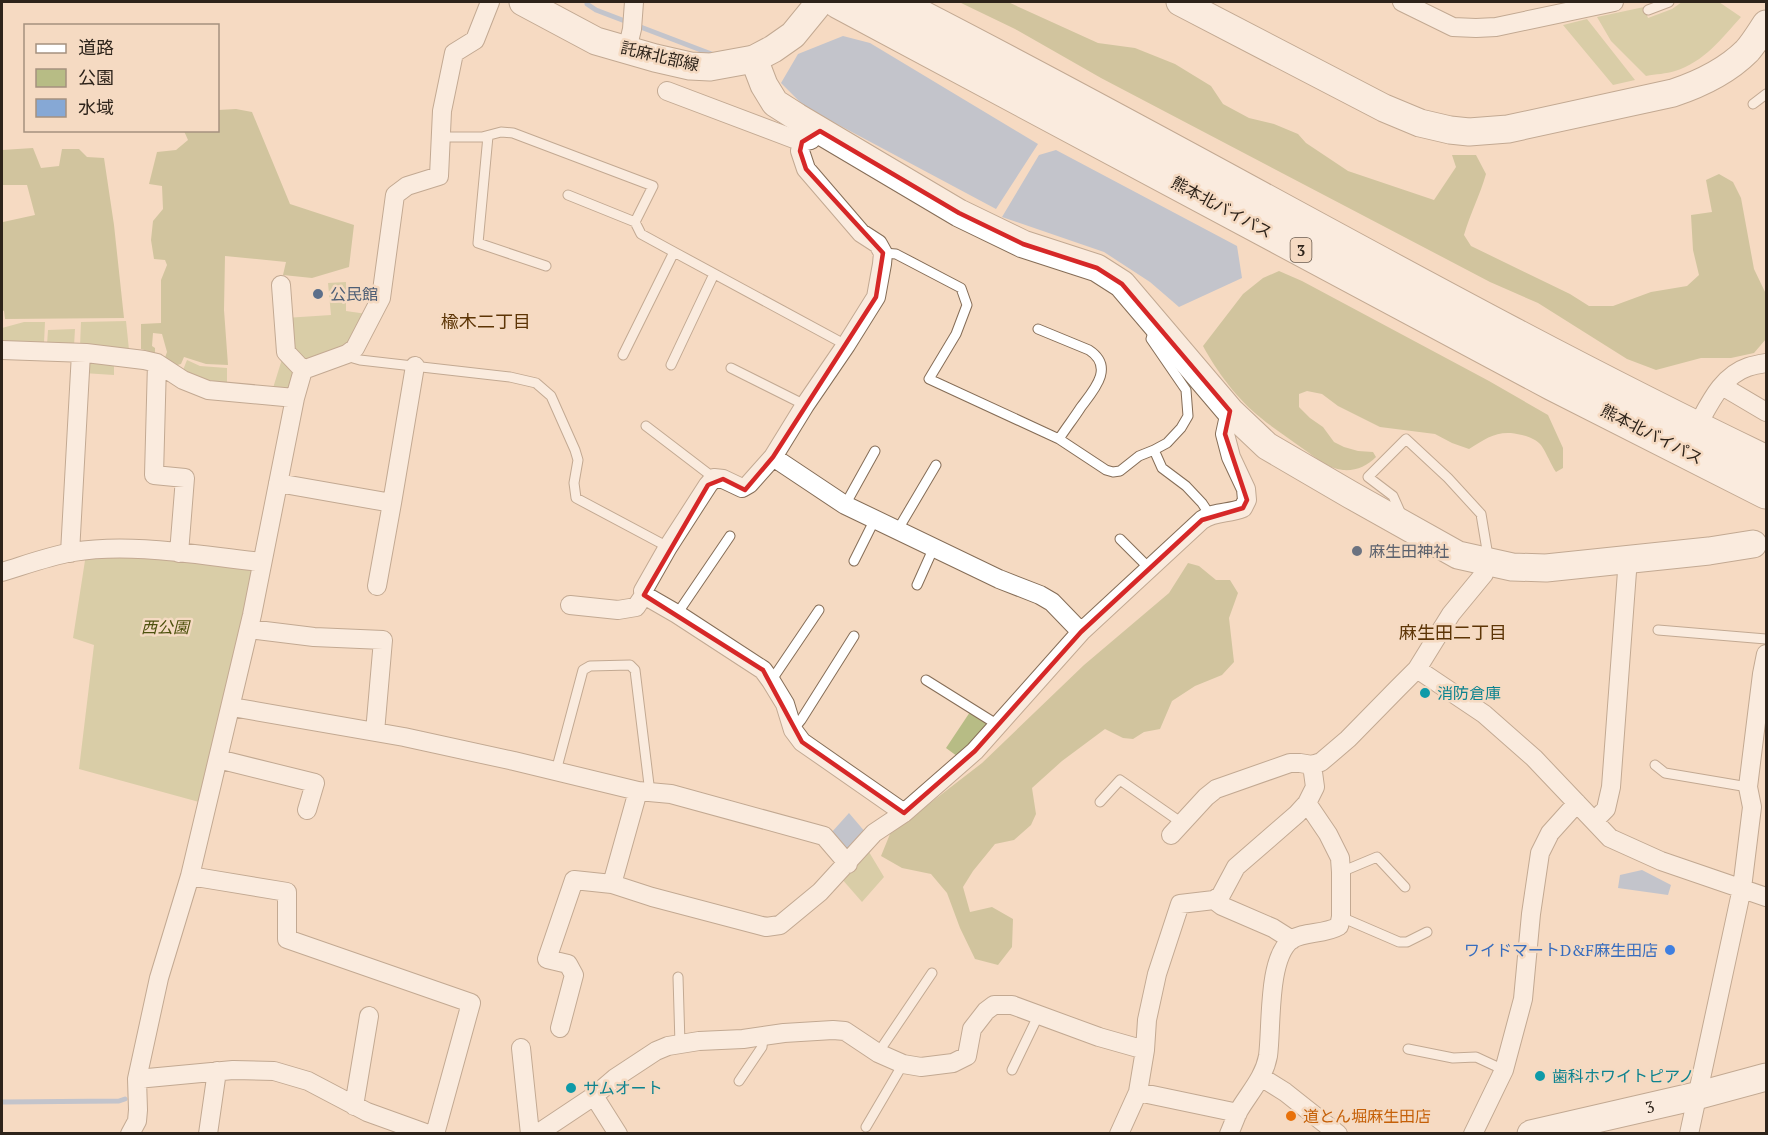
<svg xmlns="http://www.w3.org/2000/svg" width="1768" height="1135" font-family="'PT Serif','Noto Sans JP',serif">
<style>
.green{fill:#b7bc85}
.forest{fill:#a5a971}
.water{fill:#86a8d5}
.lines{fill:none;stroke-linecap:round;stroke-linejoin:round}
.stream{stroke:#86a8d5;stroke-width:5}
.lane-casing{stroke:#856d57;stroke-width:11}
.street-casing{stroke:#856d57;stroke-width:20}
.secondary-casing{stroke:#856d57;stroke-width:29}
.highway-casing{stroke:#856d57;stroke-width:35}
.lane{stroke:#fff;stroke-width:9}
.street{stroke:#fff;stroke-width:18}
.secondary{stroke:#fff;stroke-width:27}
.highway{stroke:#fff;stroke-width:33}
.marked{fill:none;stroke:#d62828;stroke-width:4.5;stroke-linejoin:round}
.service-dot{fill:#5c6f8a;stroke:#f5dac2;stroke-width:2}
.worship-dot{fill:#6b7280;stroke:#f5dac2;stroke-width:2}
.culture-dot{fill:#0f9aa8;stroke:#f5dac2;stroke-width:2}
.shop-dot{fill:#3f7fe0;stroke:#f5dac2;stroke-width:2}
.food-dot{fill:#e8710a;stroke:#f5dac2;stroke-width:2}
.labels{text-anchor:middle;dominant-baseline:central;stroke-width:5;stroke-linejoin:round;paint-order:stroke}
.shield{fill:#f5dac2;stroke:#695a4c;stroke-width:1.5}
.shield-label{font-size:15px;font-weight:bold;fill:#2d231a}
.street-label{font-size:16px;fill:#2d231a;stroke:#f5dac2}
.service-label{font-size:16px;fill:#4e5e75;stroke:#f5dac2;text-anchor:start}
.worship-label{font-size:16px;fill:#5b616d;stroke:#f5dac2;text-anchor:start}
.park-label{font-size:16px;font-style:italic;fill:#4e510e;stroke:#f5dac2}
.culture-label{font-size:16px;fill:#0d838f;stroke:#f5dac2;text-anchor:start}
.shop-label{font-size:16px;fill:#366cbe;stroke:#f5dac2;text-anchor:end}
.food-label{font-size:16px;fill:#c56008;stroke:#f5dac2;text-anchor:start}
.neighbourhood-label{font-size:18px;fill:#5d3506;stroke:#f5dac2}
</style>
<rect width="100%" height="100%" fill="#f5dac2"/>
<path class="green" d="M1682,2H1719L1741,17C1721,39 1704,62 1675,71C1666,74 1656,74 1646,76L1611,41L1597,17L1644,7L1648,18L1672,9Z
M1587,19L1635,80L1613,85L1563,25Z
M346,282V311L367,314L354,345L289,389L273,388L283,356L285,318L331,315L328,283Z
M2,314V328L24,322H45L44,343L2,342Z
M126,321L129,350L80,347L81,322Z
M75,329L74,346L47,345L48,330Z
M84,358L114,361V375L83,373Z
M187,360L200,366L227,368V383L201,379L183,370Z
M86,554L251,564L254,571L199,802L79,769L94,645L73,638Z
M970,712L985,722L988,728L961,759L946,748Z
M869,852L884,877L862,902L841,878Z"/>
<path class="forest" d="M959,2H1008L1098,43L1135,48L1175,64L1211,86L1223,104L1249,118L1274,124L1298,134L1306,143L1348,171L1434,200L1456,167L1452,155H1476L1486,174C1480,195 1470,214 1464,235L1471,246L1570,294L1589,306H1613L1651,292L1687,286L1699,275L1693,250L1691,215L1712,212L1706,180L1719,174L1733,182L1741,198L1754,269L1766,294V339L1754,353L1731,358H1701L1656,370L1627,359L1538,303L1490,282L1101,78L1015,29Z
M236,109L252,112L290,204L354,225L349,267L312,278L283,275L286,262L225,256L224,310L228,365L206,364L184,357L181,364L170,367L163,363L167,352L162,334L153,333L152,346L155,348V353L141,349V324L161,323V280L167,265L165,260L154,259L151,240L153,221L163,209L162,186L149,184L157,152L176,150L188,140L184,131L218,130V110Z
M33,148L41,168L59,166L62,149H79L87,157L104,158L114,225L124,318L5,319L4,311L2,310V224L3,222L35,215L27,185H2V150Z
M1279,271L1302,281L1489,381L1548,415L1563,448V468L1556,472C1551,465 1544,447 1539,443C1535,439 1527,436 1522,435C1499,429 1488,437 1469,449L1452,443L1435,434L1380,427L1338,406L1322,394L1307,391L1299,394V407L1310,418L1323,427L1334,442L1344,447L1358,451L1373,452L1376,457C1367,466 1356,471 1343,470C1328,469 1314,456 1302,448C1289,438 1274,429 1261,418C1238,400 1217,372 1203,346L1243,294L1263,278Z
M1188,563L1199,566L1216,580H1230L1238,593L1229,618L1234,662L1222,675L1195,686L1172,701L1160,729L1144,732L1133,739L1123,738L1105,729L1062,761L1032,788L1036,814L1031,825L1014,840L995,844L973,871L963,887L970,912L992,907L1013,919L1012,947L998,965L975,959L960,928L947,893L931,874L902,868L881,856L890,834L982,763L1084,665L1169,593Z"/>
<path class="water" d="M843,36L870,43L1038,144L996,209L805,107L781,83L798,54Z
M1056,150L1237,246L1242,278L1179,307L1150,282L1104,252L1002,217L1039,155Z
M849,813L866,833L847,854L831,833Z
M1642,870L1671,885L1668,895L1618,888L1620,875Z"/>
<g class="lines">
<path class="stream" d="M587,2V4L596,10L714,55
M2,1102L119,1101L125,1099"/>
<g class="lane-casing">
<path id="lane" d="M1648,10L1669,2
M1753,104L1766,94
M488,136L478,243L546,266
M442,137H482L501,132L513,133L653,186L635,222L641,234L674,252
M568,195L635,222
M883,253L896,254L961,288L967,305L956,334L929,379L1059,439
M1038,329L1089,350C1115,367 1094,390 1081,407C1074,418 1066,428 1059,439L1106,470L1113,472L1120,471L1139,456L1154,450L1162,468L1186,486L1202,503L1210,515
M347,354L353,358L360,360L510,377L536,383L551,396L575,450L578,460L574,483L576,498L668,547
M623,355L674,252L846,345
M671,365L714,274
M731,368L805,405
M646,426L714,478
M1154,450L1167,443L1181,428L1188,416L1186,390L1151,339L1154,329
M845,505L875,451
M1401,514L1393,496L1368,477L1406,439L1448,478L1481,514L1487,550L1484,557
M897,531L936,465
M1120,539L1150,569
M854,561L875,519
M917,585L934,547
M677,614L730,536
M1658,630L1766,639
M926,680L998,725
M771,681L819,610
M793,730L801,720L854,636
M1655,765L1665,773L1748,787
M556,771L583,670L590,666L630,665L635,670L650,793
M1100,802L1120,780L1182,823
M1341,872L1377,857L1405,887
M1341,917L1399,942H1407L1427,932
M678,977L680,1044
M1408,1049L1453,1058L1476,1057L1504,1070
M878,1053L932,973
M1012,1070L1038,1016
M739,1081L762,1047L763,1037
M866,1127L903,1064"/>
</g>
<g class="street-casing">
<path id="street" d="M1402,2L1453,27L1476,28L1496,27L1614,2
M627,50L632,29L634,2
M667,91L802,142L811,140
M802,142L800,151L806,169L861,233L878,244L883,253L882,264L876,297L846,345L805,405L773,457L845,505L999,579L1040,595L1052,602L1081,632
M281,285L286,352L303,370
M2,350L86,353L144,360L157,363L183,380L208,390L295,398
M157,363L154,475L185,478L179,553
M1722,386L1766,412
M1696,428C1709,405 1721,376 1748,367C1754,365 1760,364 1766,363
M773,457L749,484L742,488L723,479L714,478L708,485L668,547L643,591L644,595L677,614L763,670L771,681L785,704L793,730L802,742L904,813
M278,483L392,503L415,366
M70,553L81,353
M2,572C25,565 49,556 73,552C133,542 202,556 262,562
M377,586L392,503
M570,605L618,610L636,607L644,595
M249,629L314,637L383,640L375,732
M1417,669L1484,714L1534,758L1610,838L1661,861L1766,897
M232,707L404,737L514,761L638,791L671,794L824,836L848,864
M218,759L315,783L307,810
M638,791L612,884L652,897L766,927L780,925L820,892L874,833L904,813L975,751L1081,632L1202,520C1215,511 1229,514 1243,508L1247,500L1246,489L1231,457L1225,434L1230,411
M1594,821L1606,809L1611,787L1628,558
M1171,835L1206,797L1216,789L1290,763H1300L1312,765L1321,762L1348,739L1398,688L1417,669L1451,614L1484,574L1487,563
M190,876L287,892V939L471,1003L435,1134
M1214,900L1222,906L1273,928L1292,940
M560,1028L574,975L568,964L547,959L574,880L612,884
M521,1048L530,1134
M1261,1077L1285,1092L1338,1134
M137,1079L233,1070L274,1071L308,1081L367,1112L428,1134
M1138,1092L1238,1113
M594,1096L618,1134
M354,1106L369,1016
M130,1134L137,1121L138,1110L137,1079L159,978L190,876L252,615L295,398L303,370L347,354L355,348L381,298L395,195L407,186L439,176L442,111L454,53L475,40L490,2
M208,1134L217,1071
M537,1134L594,1096L615,1078L656,1051L668,1046L699,1041L743,1039L784,1033L833,1030L845,1031L878,1053L903,1064L921,1067L953,1063L967,1056L972,1029L986,1011L994,1005H1012L1099,1037L1145,1050
M1119,1134L1138,1092L1145,1050L1147,1020L1157,974L1180,904L1214,900L1221,895L1236,867L1297,814L1307,803L1315,787L1312,765
M1229,1134C1232,1127 1235,1119 1238,1112C1249,1093 1264,1078 1268,1056C1272,1027 1267,959 1291,940C1304,931 1324,935 1339,926L1341,917V872L1340,858L1328,834L1307,803
M1473,1134L1504,1070L1523,999L1531,914L1540,853L1550,833L1577,803
M1689,1134L1742,888L1752,807L1748,787L1762,674L1766,654"/>
</g>
<g class="secondary-casing">
<g id="secondary">
<path d="M523,2L596,41L655,58L690,66L710,67L754,59L773,49L793,35L820,2"/>
<path d="M1180,2L1384,108L1420,123L1450,130L1469,132L1508,129L1673,93C1700,84 1726,72 1747,51C1754,43 1760,33 1766,24"/>
<path d="M754,59L764,85L775,103L797,117L959,213L1023,244L1097,268L1122,284L1230,411L1267,446L1351,495L1458,555L1512,567L1546,568L1709,551L1753,544"/>
<path id="s1" d="M1531,1134L1696,1096L1766,1077"/>
</g>
</g>
<g class="highway-casing">
<path id="highway" d="M839,2L1553,384L1766,492
M892,2C1185,151 1469,320 1766,462"/>
</g>
<use href="#lane" class="lane"/>
<use href="#street" class="street"/>
<use href="#secondary" class="secondary"/>
<use href="#highway" class="highway"/>
</g>
<path d="M0 0H1768V1135H0ZM820,131L959,213L1023,244L1097,268L1122,284L1230,411L1225,434L1247,500L1243,508L1202,520L1081,632L975,751L904,813L802,742L763,670L644,595L708,485L723,479L745,490L773,457L876,297L883,253L806,169L800,151L802,142Z" fill="#f5dac2" fill-opacity=".55" fill-rule="evenodd"/>
<path class="marked" d="M820,131L959,213L1023,244L1097,268L1122,284L1230,411L1225,434L1247,500L1243,508L1202,520L1081,632L975,751L904,813L802,742L763,670L644,595L708,485L723,479L745,490L773,457L876,297L883,253L806,169L800,151L802,142Z"/>
<circle class="service-dot" cx="318" cy="294" r="6"/>
<circle class="worship-dot" cx="1357" cy="551" r="6"/>
<g class="culture-dot">
<circle cx="1425" cy="693" r="6"/>
<circle cx="1540" cy="1076" r="6"/>
<circle cx="571" cy="1088" r="6"/>
</g>
<circle class="shop-dot" cx="1670" cy="950" r="6"/>
<circle class="food-dot" cx="1291" cy="1116" r="6"/>
<g class="labels">
<rect class="shield" x="1290.5" y="238" width="21" height="24" rx="4.5"/>
<g class="shield-label">
<text x="1301" y="250">3</text>
</g>
<g class="street-label">
<text transform="translate(660 56) rotate(13)">託麻北部線</text>
<text transform="translate(1222 207) rotate(28)">熊本北バイパス</text>
<text transform="translate(1652 434) rotate(27)">熊本北バイパス</text>
<text stroke="none"><textPath href="#s1" startOffset="122">3</textPath></text>
</g>
<g class="service-label">
<text x="330" y="294">公民館</text>
</g>
<g class="worship-label">
<text x="1369" y="551">麻生田神社</text>
</g>
<g class="park-label">
<text x="165" y="627">西公園</text>
</g>
<g class="culture-label">
<text x="1437" y="693">消防倉庫</text>
<text x="1552" y="1076">歯科ホワイトピアノ</text>
<text x="583" y="1088">サムオート</text>
</g>
<g class="shop-label">
<text x="1658" y="950">ワイドマートD&amp;F麻生田店</text>
</g>
<g class="food-label">
<text x="1303" y="1116">道とん堀麻生田店</text>
</g>
<g class="neighbourhood-label">
<text x="486" y="321">楡木二丁目</text>
<text x="1453" y="632">麻生田二丁目</text>
</g>
</g>
<rect width="1768" height="1135" fill="none" stroke="#2d231a" stroke-width="6"/>
<rect x="24" y="24" width="195" height="108" fill="#f5dac2" stroke="#a5917f" stroke-width="1.5"/>
<rect x="36" y="44" width="30" height="9" fill="#ffffff" stroke="#a5917f" stroke-width="1.5"/>
<text x="78" y="54" font-size="18" fill="#2d231a">道路</text>
<rect x="36" y="69" width="30" height="18" fill="#b7bc85" stroke="#a5917f" stroke-width="1.5"/>
<text x="78" y="84" font-size="18" fill="#2d231a">公園</text>
<rect x="36" y="99" width="30" height="18" fill="#86a8d5" stroke="#a5917f" stroke-width="1.5"/>
<text x="78" y="114" font-size="18" fill="#2d231a">水域</text>
</svg>
